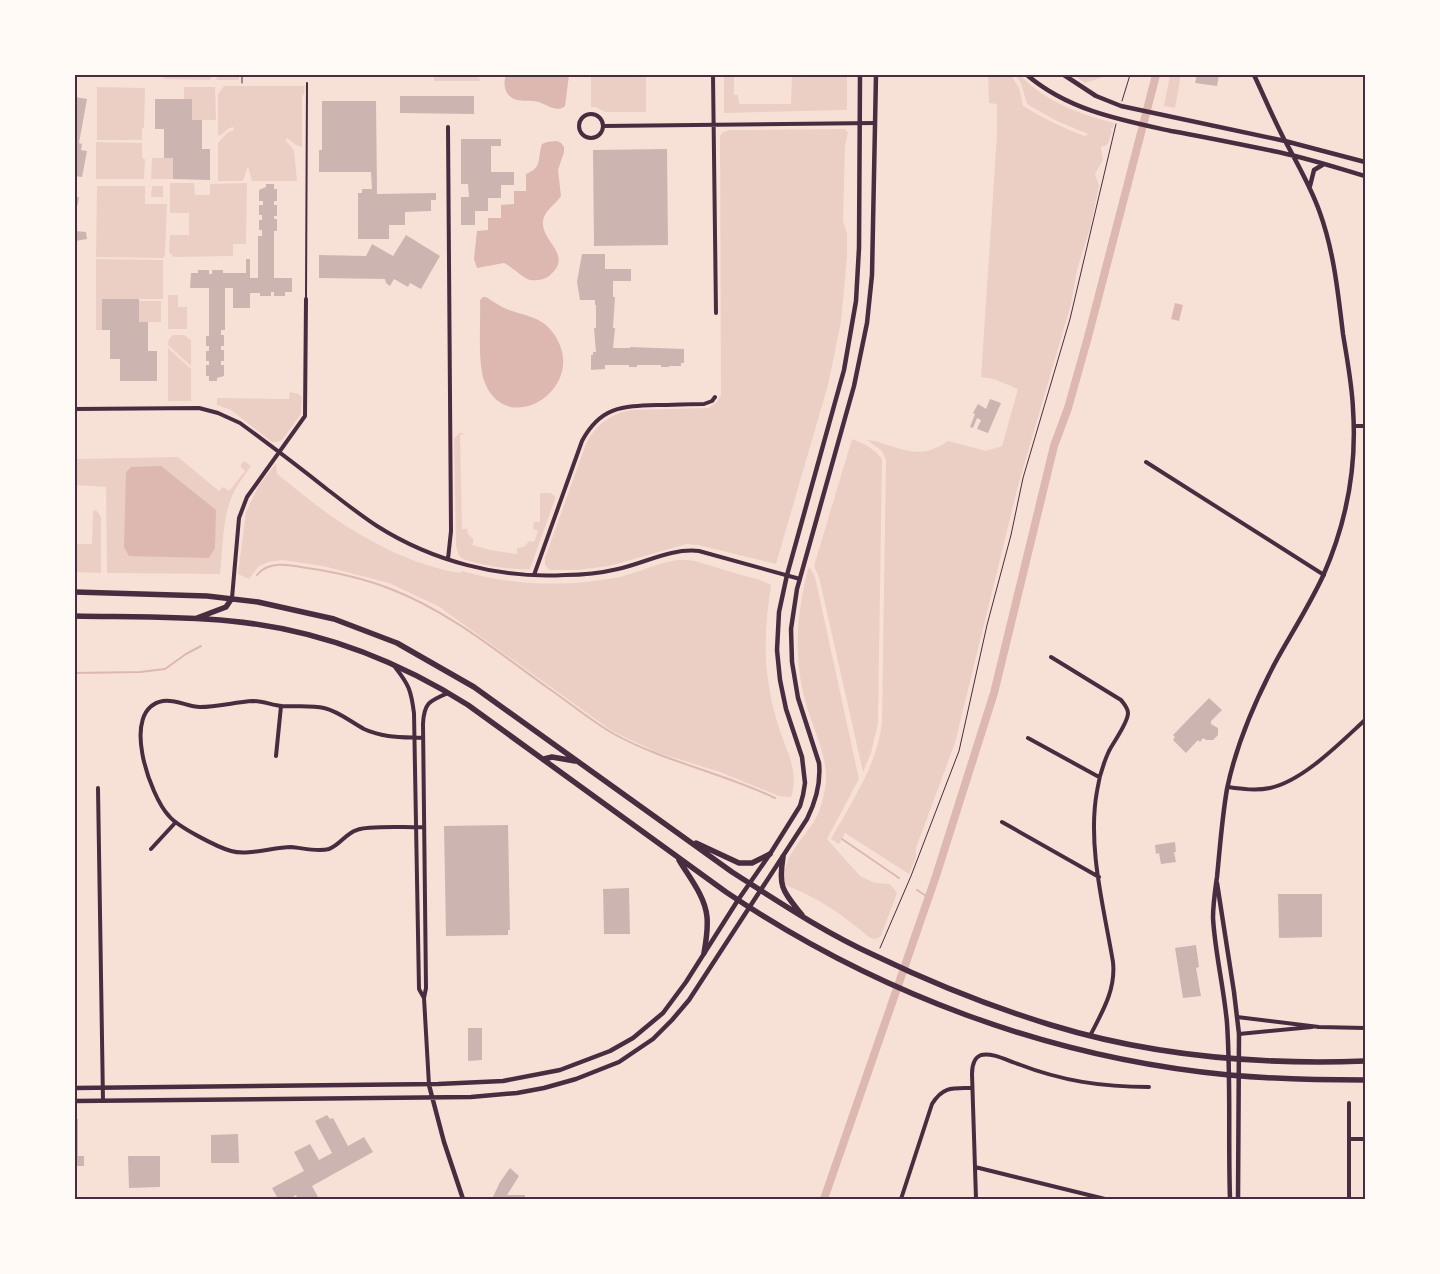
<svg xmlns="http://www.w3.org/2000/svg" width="1440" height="1274" font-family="'Varela Round',sans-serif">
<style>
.green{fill:#ebcfc5}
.water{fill:#dcb8b0}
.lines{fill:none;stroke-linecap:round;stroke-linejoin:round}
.stream{stroke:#dcb8b0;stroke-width:2}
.canal{stroke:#dcb8b0;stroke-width:8}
.building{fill:#ccb4b1}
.path{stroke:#4a2c40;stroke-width:1}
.service{stroke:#4a2c40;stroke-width:2}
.minor{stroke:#4a2c40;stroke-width:4}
.tertiary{stroke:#4a2c40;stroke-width:4.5}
.primary{stroke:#4a2c40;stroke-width:5.5}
.neatline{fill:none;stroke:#4a2c40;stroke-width:2}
</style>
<rect width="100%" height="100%" fill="#f7e1d7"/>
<path class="green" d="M166,75H214L210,80L163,79Z
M219,75H239V80H215Z
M434,75H477L481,81H434Z
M591,75H646V112H605L596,107H591Z
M724,75H734V95H738L739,104H791L792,75H847V110L724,113Z
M988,75H1011L1019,88L1023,106C1043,118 1063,128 1085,136L1088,134L1055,120L1027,104L1021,83L1015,75H1020C1046,102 1079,114 1114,123L1113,129L1110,128L1112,131L1108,144L1101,147L1103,160L1095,174L1099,186L1090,228L1077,270L1071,304L1018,486L955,743L916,848V857L909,874L845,833L839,844L831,839C852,801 878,764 882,721L886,460L882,451L867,440C876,440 883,444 891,446C915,454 927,455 948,441L986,451L1002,446L1018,389L994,379L981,377L997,135V104L989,103Z
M1074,75H1109L1085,83Z
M1170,75H1181L1175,108L1164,106Z
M224,86H305L304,94L302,96V147L296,145L287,138L286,141L294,150L297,181H252L248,166L243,181H218V143L227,133L234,130L233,127C226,128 224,135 218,136V94Z
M97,87L145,88L144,128H142V140H97Z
M184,87H215L216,120H192V99H184Z
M845,129L848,133L845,146L843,221L847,233V257L841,322L828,385L776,564L698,545L687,544L609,566L578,570H550L545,565V558L586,444C595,425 610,414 631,410L709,408L716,403L721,395L720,136L723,132L731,130Z
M96,142L142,143V158L145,159L144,179H96Z
M152,158H173V179H151Z
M170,183H194L195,195H210V184L247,183L246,244H233V256L174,257L169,252L170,235H189V213H170Z
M97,186H145V204H167L165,255L163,258L96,257Z
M152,186H163V197H151Z
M96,259L163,260V299H139L102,330H96Z
M168,295H178V307H187V329H168Z
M139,301H161V322H139Z
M173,335H184L191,340V366L168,345L169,339Z
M168,348L191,369V401H168Z
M290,392L299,394L302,397L301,414L282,440L277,442H272L231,410L217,405V398L289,399Z
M459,433L466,434L460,435L462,529H467L468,534L474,540L472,545L490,550L517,554V548L524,547L529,541L534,542L538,531L533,529L534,522H540V493H550L555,496V499L530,569C518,571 468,564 460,557C458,554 457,549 456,546L454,439Z
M852,439C863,443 875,449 882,459L878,723L871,753L863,772L819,577L814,566Z
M178,457L219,491L223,487L229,491L245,471L240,466L244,461L251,466C244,476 237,485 232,496C222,520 223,549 220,574L107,573L106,487L75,485V459Z
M276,463L277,474C295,488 313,503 331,516C369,542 415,566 460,573L462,571C514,586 568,587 620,577C641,572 668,558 686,560C695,560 704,564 712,566C728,571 744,576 760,580L771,585C766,619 763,652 769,686C771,701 775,716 780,731C788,754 799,772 791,797L779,796L720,772L656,752L612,731L438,606L389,583L323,566L282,560L269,562L259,566L249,579L238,574L246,512L258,487Z
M93,510L97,511L101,517V573L75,572V544H92Z
M810,568L815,577L859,779L827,839L860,876L875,883L890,884L897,893L881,936L876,939L870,938C845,916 817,897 785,885C779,857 807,837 818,814C822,804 825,792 826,781C827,752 812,728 805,700C793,655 797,613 808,569Z"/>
<path class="water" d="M506,75H569L565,106C557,113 547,105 539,102C527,99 513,105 506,91C504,86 504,80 506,75Z
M557,141L561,143L564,147V152L558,170L561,196C556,204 544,211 543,221C540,241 575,255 549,276C544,280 536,281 530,280C521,277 513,267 504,263L477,268L474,259L477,231L488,230V218H501V205L514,204V191H526V174C543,167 537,159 542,144L547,142Z
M483,297H486C494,302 501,307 509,310C523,315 540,317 550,329C596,383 509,442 485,383C477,364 481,322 480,300Z
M1175,303L1183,305L1179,321L1171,319Z
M161,466L216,510L215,548L209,558L129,556L124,547L126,472L131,467Z"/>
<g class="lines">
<path class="stream" d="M257,575C269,560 290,565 307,568C334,572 362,578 388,588C447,610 498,652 548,688C570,703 591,721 614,734C665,762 723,773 775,798
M75,673L140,672L165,669L186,654L201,646
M842,839L899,878
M917,890L929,898"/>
<path class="canal" d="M824,1199L936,876L994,693L1054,446L1068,408L1088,337L1156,75"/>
</g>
<path class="building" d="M1197,75H1219L1217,86L1195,83Z
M400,96H474V114L400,113Z
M75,97L87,99L79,143L82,144L81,150L87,151L82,177L75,176Z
M155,99H192V120H202V149H210V180L173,179V158H164V129H155Z
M322,101H376L377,194L436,193V200H431V211L405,212V225H389V239H358V193H362V189H372L371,172H319V150H322Z
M461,139H501V146H491V172H514V185H501V198H488V211H475V225H461V197H469L468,184H461Z
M667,149L668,245L594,246L593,150Z
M266,184H274V189H277V201H274V205H277V216H274V219H277V231H274V278H292V292H285V296H274V292H271V296H260V293H250V308H233V288H225V330H221V335H224V346H221V350H224V361H221V365H224V376L217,378V381H209V376H206V365H209V361H206V351H209V346H206V336H209V288H190L191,273H198V270H209V274H212V270H223V273H246V259H250V278H258V236H262V230H259V220H262V215H259V205H263V201H259V190L266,187Z
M75,197H79L78,204L75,209Z
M75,231L86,232L87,239L75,241Z
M406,235L440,256L421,289L410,283L408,287L394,279L390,286L386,283L385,279L319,278V255L366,256L372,244L393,256Z
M582,254H605V269H631V281H613V297H615L613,328H615L613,348H630V347L684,349V363H681V366H669V367H661V365H637V367H629V365H605V369L591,370V355H593V352H596L594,328H596V305H595V300H580L577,282Z
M102,299H139V322H148V351H157V381H120V359H110V330H102Z
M990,399L1001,403L988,433L977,429L981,420L977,418L973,428L970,427L975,414L973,413L978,404L986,409Z
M1209,698L1222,710L1211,721V724L1218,728V735L1213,740H1206L1203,738L1200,742L1198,740L1186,753L1173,740L1175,737L1173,735Z
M508,825L510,930H508V935L446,936L444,826Z
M1175,842L1176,852H1174L1176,862L1161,864L1159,853L1156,854L1155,845Z
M629,888L630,934H604L603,889Z
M1278,894H1322V937L1279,938Z
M1196,945L1199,967L1196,968L1201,996L1183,998L1175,948Z
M468,1028H482V1060L468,1061Z
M327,1115L330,1119L333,1118L348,1146L364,1137L373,1152L312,1186L319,1199H298L296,1195L289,1199H278L272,1188L304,1171L294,1152L310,1144L319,1160L332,1153L315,1121Z
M75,1119H78V1156H84V1166H75Z
M238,1134L239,1163H211V1135Z
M128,1156H160V1187L129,1188Z
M510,1168L519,1176L507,1195H525V1199H492L500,1182Z"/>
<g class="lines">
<path class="path" d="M242,83V75
M1122,101L1130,75
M880,948L911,876L959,751L987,625L1011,535L1023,478L1070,319L1116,124"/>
<path class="service" d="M306,299L307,83"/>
<path class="minor" d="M713,75L716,313
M579 126a12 12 0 1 1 24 0a12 12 0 1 1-24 0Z
M603,126L875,123
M448,127L451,531L448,559
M75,409L199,408L218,413L240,423C270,445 299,467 328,490C344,502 360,515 377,526C432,561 500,579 565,575C583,575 601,573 618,569C645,563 671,548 699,551L800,579
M1354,426H1365
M1146,462L1324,575
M534,575L582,441C600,407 622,406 657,405C673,405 688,404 704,404L712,401L715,397
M232,598L239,518L247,497L305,416L306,299
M1051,657L1121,700C1124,704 1128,708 1128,713C1128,723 1114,741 1109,751C1103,764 1099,777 1097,791C1087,846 1104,908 1113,962C1116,990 1102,1012 1090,1036
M395,667C409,685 411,690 414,713L419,989L424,998
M423,738C403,737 383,738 364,729C351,722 338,711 324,708C311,705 296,707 282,706C272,705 263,701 253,701C235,702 218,707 200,707C188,707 176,699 163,701C119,709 150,796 169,816C178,827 217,847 231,851C248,856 273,847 291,847C303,848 317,852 329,849C340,845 346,833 357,830C369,825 409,828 424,827
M1028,738L1099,777
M276,756L281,706
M1228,787C1242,789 1256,791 1270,788C1303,781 1341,742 1365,720
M98,788L103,1101
M1002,822L1099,877
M151,849L175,823
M1237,1017L1319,1027L1365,1028
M1239,1034L1312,1027
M429,1085L424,998L426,988L423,724C424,703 429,701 448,693
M1349,1103V1199
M1350,1139H1365
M975,1167L1105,1199
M901,1199L932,1104C943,1086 953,1088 972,1088
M976,1199L972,1074C972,1067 973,1058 981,1055C992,1052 1008,1061 1018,1064C1062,1081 1102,1087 1149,1087"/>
<path class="tertiary" d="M1027,75C1068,110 1120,120 1171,131C1205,137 1239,144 1273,151C1304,157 1334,167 1365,176
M1064,75L1096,96L1121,106L1285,141L1365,162
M1310,186L1314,170L1324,164
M1217,883L1234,992L1239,1034L1238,1199
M429,1085L444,1142L463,1199
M75,1088L438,1084L503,1081L560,1070L610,1051L633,1038L663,1013L686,982L738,900L770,854L800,806L803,795L805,783L802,757L786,709L780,680L777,650L779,612L787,575L844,370L856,301L859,248L860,75
M75,1101L471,1097L517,1093L544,1088L576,1079L619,1062L653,1039L672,1020L689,1000L807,819C816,801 821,783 819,763L798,698L792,662L791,629L797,589L854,386L867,323L872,275L876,75
M1230,1199C1228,1140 1231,1081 1227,1023C1224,988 1215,953 1213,918C1213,904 1215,891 1217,877C1220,847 1222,818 1227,789C1236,745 1254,703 1275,663C1291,634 1309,606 1323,576C1346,524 1357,466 1353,409C1352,384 1347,359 1343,334C1338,293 1334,252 1320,213C1311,187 1297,163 1284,139C1273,118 1264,96 1254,75"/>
<path class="primary" d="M75,592L207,596L258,602L334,619L397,643L474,687L732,872C779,902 825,933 876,956C932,983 992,1007 1051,1025C1152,1056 1260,1065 1365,1061
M75,616C126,617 180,616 230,621C316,629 395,659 468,705L726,892C876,993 1049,1058 1229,1075C1274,1079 1319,1080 1365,1080
M197,618L226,607L232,598
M544,759L552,757L575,761
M696,843L739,863H752L770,854
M783,857C778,888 783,891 802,915
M679,860C689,877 705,896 707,917C708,929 706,942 704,953"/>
</g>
<rect width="1440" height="1274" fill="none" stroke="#fffaf5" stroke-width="152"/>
<rect x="76" y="76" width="1288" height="1122" class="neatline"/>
</svg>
